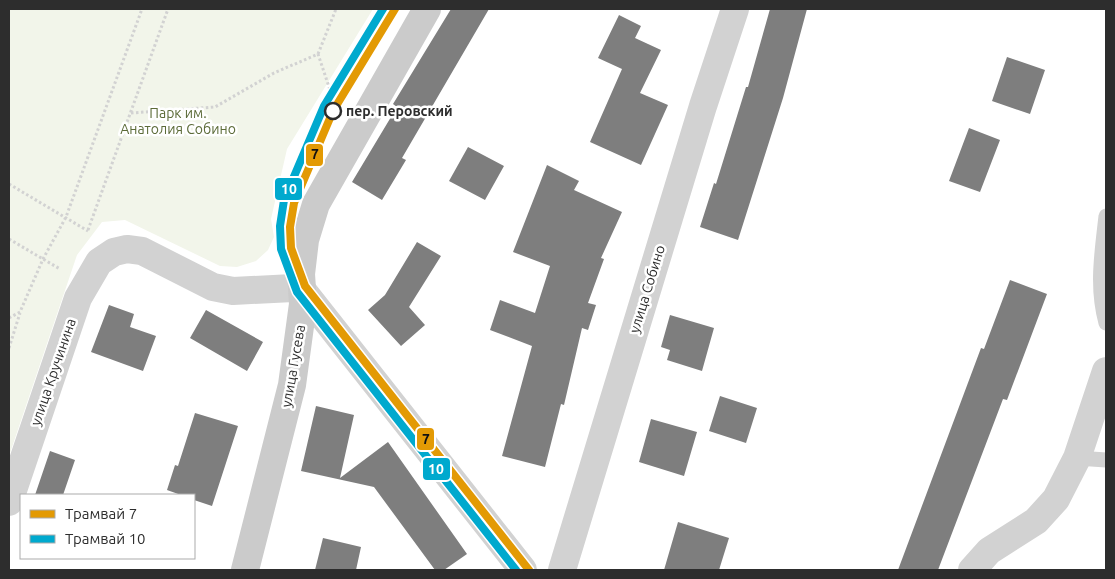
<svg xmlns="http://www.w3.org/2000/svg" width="1115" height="579" font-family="Ubuntu,sans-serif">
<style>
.green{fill:#f2f5ea}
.building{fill:#7e7e7e}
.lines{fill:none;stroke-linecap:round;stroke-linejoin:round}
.path{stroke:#d2d2d2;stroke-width:3;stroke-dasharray:2.5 2.5;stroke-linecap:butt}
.lane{stroke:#d2d2d2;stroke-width:15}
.street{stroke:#d2d2d2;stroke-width:28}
.secondary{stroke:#cbcbcb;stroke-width:28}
.tram-1-casing{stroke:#fff;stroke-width:11}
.tram-2-casing{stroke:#fff;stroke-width:11}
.tram-1{stroke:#e39a04;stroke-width:8}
.tram-2{stroke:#00a9ce;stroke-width:8}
.stop-dot{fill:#fff;stroke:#2d2d2d;stroke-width:2.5}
.labels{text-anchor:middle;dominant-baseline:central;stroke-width:5;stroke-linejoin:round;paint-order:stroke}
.stop-label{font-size:14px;font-weight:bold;fill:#2d2d2d;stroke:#fff;text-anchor:start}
.park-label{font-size:14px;fill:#5c6b38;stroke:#fff}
.street-label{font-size:14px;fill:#2d2d2d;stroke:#fff}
.line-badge{stroke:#fff;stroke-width:2}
.badge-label{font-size:14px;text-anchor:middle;font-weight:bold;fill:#fff}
.pale-badge-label{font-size:14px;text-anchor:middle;font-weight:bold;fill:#111}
</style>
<rect width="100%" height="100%" fill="#fff"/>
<path class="green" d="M9,9H373L287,149L271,219L274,237L268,250L256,261L237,267L220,266L125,220L102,222L77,255L9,456Z"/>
<path class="building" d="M451,9H489L402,158L406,160L382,200L352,182L397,107L393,104Z
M770,9H807L783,98L738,240L700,227L714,183L716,184L746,87H748Z
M619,15L641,26L635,38L661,50L640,93L668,105L641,165L590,142L622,69L598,58Z
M1007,57L1045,70L1030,114L992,101Z
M969,128L1000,140L980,192L949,181Z
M468,147L504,166L485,200L449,181Z
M547,165L579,181L574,190L622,212L601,258L604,259L588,303L596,305L588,330L582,328L564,405L561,404L545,467L502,456L532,346L490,330L500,300L535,313L550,266L513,252Z
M417,242L441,256L409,307L425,325L401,346L368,310L385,295Z
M1010,280L1047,294L1007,400L1003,399L938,570H898L981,348L984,349Z
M109,305L134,314L130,327L156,336L143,371L91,352Z
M206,310L263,342L247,371L190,338Z
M670,315L714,328L702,371L667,360L670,350L661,347Z
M720,396L757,408L746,443L709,431Z
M316,406L354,415L340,478L388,442L467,554L444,570H435L374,487L301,471Z
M195,413L238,426L212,506L194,500V495H181L167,490L175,465L178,466Z
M651,419L697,432L684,476L639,462Z
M50,451L75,460L63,495H35Z
M678,522L729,538L719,570H664Z
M323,538L361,547L356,570H315Z"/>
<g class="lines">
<path class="path" d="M318,54L336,9
M131,113L215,107L274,73L318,54L330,90L344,98
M9,184L88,231
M88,230L168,9
M9,239L60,269
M9,318L20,312L43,259L66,217L142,9
M9,348L20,313"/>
<path class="lane" d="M1106,216C1102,252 1096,287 1106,323
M1077,458L1106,460"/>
<path class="street" d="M9,502L78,298L99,262L114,252L127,249L142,251L213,287L233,291L293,288L303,291L523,570
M562,570L703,106L735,9
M972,570L989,551L1036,521L1056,499L1077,458L1106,371"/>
<path class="secondary" d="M245,570L292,385L303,304L301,274L305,240L316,204L427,9"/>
<g class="tram-1-casing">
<path id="tram-1" d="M395,9L333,111L294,203L290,227L291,248L305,286L529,570"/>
</g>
<g class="tram-2-casing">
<path id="tram-2" d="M383,9L324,106L284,200L280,226L281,249L297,292L516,570"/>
</g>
<use href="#tram-1" class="tram-1"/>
<use href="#tram-2" class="tram-2"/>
</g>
<circle class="stop-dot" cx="333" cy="111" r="8"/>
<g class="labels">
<g class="stop-label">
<text x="346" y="111">пер. Перовский</text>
</g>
<g class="park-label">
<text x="178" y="113">Парк им.<tspan x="178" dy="16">Анатолия Собино</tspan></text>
</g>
<g class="street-label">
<text transform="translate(647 289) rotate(-73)">улица Собино</text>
<text transform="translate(293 366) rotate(-80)">улица Гусева</text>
<text transform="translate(53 372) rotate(-71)">улица Кручинина</text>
</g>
</g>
<g class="line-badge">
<rect x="305" y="143" width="19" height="24" rx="5" fill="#e39a04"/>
<rect x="274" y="177" width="29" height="24" rx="5" fill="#00a9ce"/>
<rect x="416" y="427" width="19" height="24" rx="5" fill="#e39a04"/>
<rect x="422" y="457" width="29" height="24" rx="5" fill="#00a9ce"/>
</g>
<g class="badge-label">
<text x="289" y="194">10</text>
<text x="436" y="474">10</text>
</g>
<g class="pale-badge-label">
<text x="315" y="159">7</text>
<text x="426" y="444">7</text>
</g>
<rect width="1115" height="579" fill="none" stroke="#2d2d2d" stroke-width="20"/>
<rect x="20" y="494" width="175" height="65" fill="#ffffff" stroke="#ababab"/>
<rect x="30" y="510" width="25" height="8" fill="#e39a04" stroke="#ababab"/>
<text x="65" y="519" font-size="15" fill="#2d2d2d">Трамвай 7</text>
<rect x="30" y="535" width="25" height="8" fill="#00a9ce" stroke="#ababab"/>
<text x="65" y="544" font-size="15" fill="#2d2d2d">Трамвай 10</text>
</svg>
